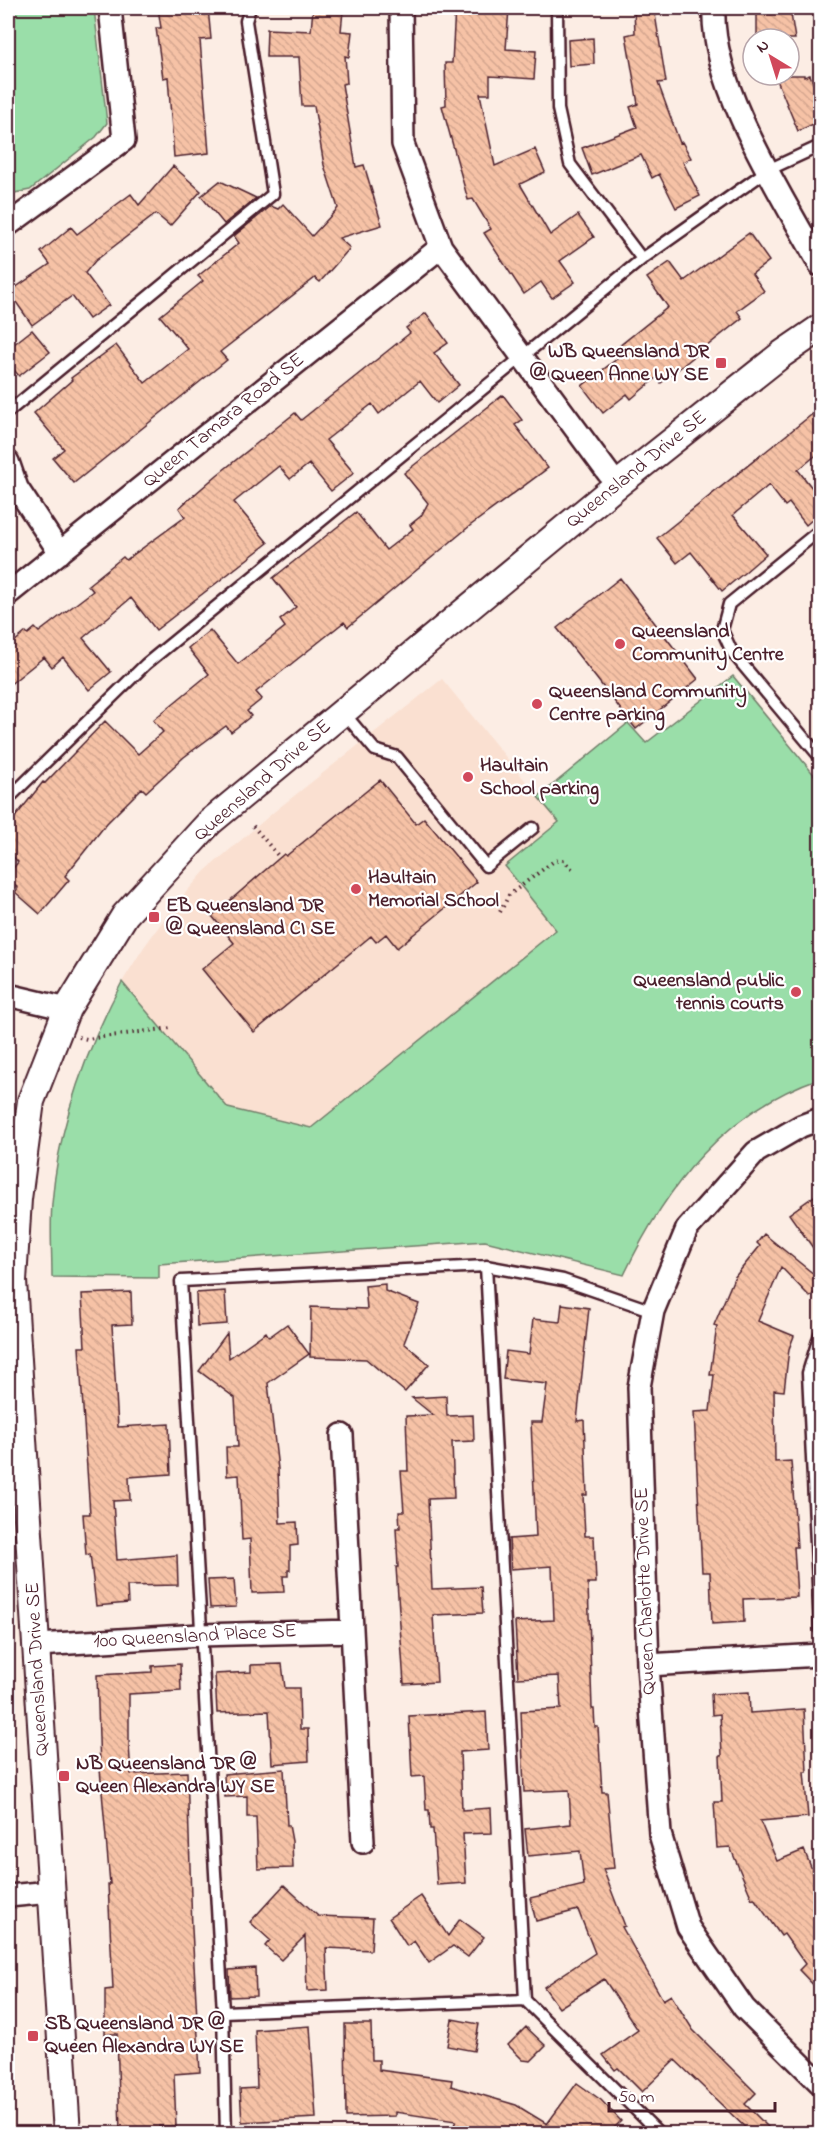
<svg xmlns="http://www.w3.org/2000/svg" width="828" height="2141" font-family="'Indie Flower',sans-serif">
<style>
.built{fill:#fae0d1}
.green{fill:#9adea9;stroke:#727e6a;stroke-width:1.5}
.building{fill:url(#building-back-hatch);stroke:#4a1f2b;stroke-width:1.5}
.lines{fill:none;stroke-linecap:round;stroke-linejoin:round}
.service-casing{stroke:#4a1f2b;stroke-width:15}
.minor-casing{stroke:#4a1f2b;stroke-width:26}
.tertiary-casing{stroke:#4a1f2b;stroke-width:30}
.path{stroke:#4a1f2b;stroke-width:4;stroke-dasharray:1.5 4.5;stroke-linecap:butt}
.service{stroke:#fff;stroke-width:10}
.minor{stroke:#fff;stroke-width:21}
.tertiary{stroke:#fff;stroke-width:26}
.poi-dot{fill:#d1495b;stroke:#fff;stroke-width:2}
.labels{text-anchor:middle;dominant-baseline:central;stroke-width:4.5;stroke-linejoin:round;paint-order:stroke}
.poi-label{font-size:20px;font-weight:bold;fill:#4a1f2b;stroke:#fff;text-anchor:start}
.street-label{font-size:20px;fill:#4a1f2b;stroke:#fff}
</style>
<defs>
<pattern id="building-back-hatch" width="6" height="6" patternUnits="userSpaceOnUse" patternTransform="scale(1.5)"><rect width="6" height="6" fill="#f6c2a6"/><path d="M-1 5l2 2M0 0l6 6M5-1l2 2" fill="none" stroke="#d4a68f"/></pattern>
</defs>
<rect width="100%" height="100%" fill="#fcede4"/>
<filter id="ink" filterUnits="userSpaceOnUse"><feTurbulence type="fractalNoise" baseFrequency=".0167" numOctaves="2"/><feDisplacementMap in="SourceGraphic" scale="12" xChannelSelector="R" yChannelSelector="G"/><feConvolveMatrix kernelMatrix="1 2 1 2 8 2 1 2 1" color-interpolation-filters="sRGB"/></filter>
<g filter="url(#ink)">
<path class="built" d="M442,679L559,822L556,930L311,1128L228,1108L122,982L144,947L173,907L205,871L275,811Z"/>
<path class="green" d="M8,8H94L107,123L96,137L30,190L9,194Z
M733,676L820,782V1078C724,1111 666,1186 624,1275L485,1241L159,1264V1278L52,1277C52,1253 50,1228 52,1204C58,1125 85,1052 122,982L228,1108L311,1128L556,930L505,866L559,822L538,797L628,723L646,743Z"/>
<path class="building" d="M158,8H208L211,39L200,40L209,153L174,157L168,77L163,78L156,28H161Z
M313,8L343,11L341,31L352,32L349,57L345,56L347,83L342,84L356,167L364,165L382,225L339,238L350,248L320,282L315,278L220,352L227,360L74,483L53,458L64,449L34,413L72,380L71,378L116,345L145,383L188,349L160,316L203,281L198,276L239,243L234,236L271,206L278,209L283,204L312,236L338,208L324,165L314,106H302L299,57H266L267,29L311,31Z
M455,8H509L506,49L536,51L534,79L490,76V94H480L495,166L535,149L545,172L520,184L550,235L578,215L594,237L560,261L575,282L552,298L541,282L524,294L484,233L491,229L473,199L468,200L442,106L446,105L445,63H452Z
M634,8H654L666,82L658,83L680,143L682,142L691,158L683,162L700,196L676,208L659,174L652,178L641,155L592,175L582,148L637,127L630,107L638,104L626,35L635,33Z
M757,8H790L795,39H757Z
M593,38L594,64L569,66L568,40Z
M775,75H804V77L810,75L820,100V121L798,131Z
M173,166L201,191L170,226L156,214L95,261L85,273L109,305L89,319L72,296L32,325L9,292L50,264L41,252L71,227L77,234L131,194L139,205Z
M220,181L256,198L224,224L201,196Z
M749,233L769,261L752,274L764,291L737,311L742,318L661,383L657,377L631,399L627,394L603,413L582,386L618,358L613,351L668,307L647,278L670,262L684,281Z
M426,313L448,343L434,353L459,385L437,403L420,381L379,414L372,404L326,440L354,473L331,491L309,464L290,479L279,466L234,502L268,543L156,630L131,598L83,638L111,672L89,690L63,657L52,667L44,657L8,686V647L26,632L28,634L35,628L39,632L93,591L88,585L123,557L126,560L185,517L179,508L217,475L295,413L301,420L410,333L406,328Z
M32,330L50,352L19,376L10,365L9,348Z
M503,395L522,420L515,425L548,468L471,525L348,627L344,622L256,692L262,699L247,711L251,716L231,732L226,726L184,757L146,792L142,788L107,823L65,876L69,880L40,914L15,892L18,888L8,880V875L18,862L8,851V826L43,782L45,783L105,721L138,754L163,732L153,720L209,674L188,648L210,630L238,664L285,627L280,620L296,607L273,578L356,512L386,550L413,529L410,525L421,516L428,503L404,473Z
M820,408V452L798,470L820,498V513L806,525L789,503L785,506L769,485L733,515L766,554L744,573L722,591L691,552L677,563L657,538Z
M620,578L698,679L636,729L557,628Z
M380,780L416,824L424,818L477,882L397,948L386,934L376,942L371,936L254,1032L202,969L234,943L212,916L284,854L286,856Z
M820,1192V1258L789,1214Z
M764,1234L820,1279V1287L810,1297L781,1267L758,1321L794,1336L789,1349L784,1391L774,1390L775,1462L791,1461L797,1547H794L797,1597L743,1599L744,1622L712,1624L710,1572H702L694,1412L710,1411L714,1375H710L717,1326L714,1325L734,1278L760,1246L757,1243Z
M385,1284V1291L419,1304L404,1343L429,1364L405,1392L366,1359L310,1357L311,1307L367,1309L365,1286Z
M225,1291L227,1324L197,1326L196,1293Z
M131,1292L132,1324L112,1325L118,1427L169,1424L171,1474L129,1477L130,1500L113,1501L117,1560L177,1555L178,1585L127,1586L128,1603L96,1606L90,1554L86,1555L83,1514H90L79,1347H85L82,1294Z
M562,1304L589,1308L577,1421L584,1420L587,1495H583L585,1536H594L596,1583H588L592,1709H594L595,1727H598L602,1792H607L614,1868L603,1869L625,1926L622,1927L663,2000L671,1995L693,2030L756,2093L745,2104L774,2133H751L675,2060L642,2092L618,2068L615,2070L603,2055L638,2030L604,1979L559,2008L544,1987L595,1953L578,1910L536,1921L530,1898L584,1885L580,1851L528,1856L525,1829L571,1824L569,1790L524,1792L521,1711L561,1709L559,1676L518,1678L515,1622L554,1620L552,1566L511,1569L509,1539L536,1537L531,1422H542L547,1384L503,1379L506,1351L529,1354L533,1319L560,1322Z
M287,1324L309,1354L268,1383L278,1469L280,1523L297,1522L298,1545L290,1546V1570H288V1576H283L284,1592L252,1593L250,1539L242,1540L239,1475L227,1476L226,1447H238L235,1398L199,1371L227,1333L229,1358L266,1332L269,1337Z
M446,1396L447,1416L473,1415L474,1441L452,1442L454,1498L428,1499L432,1589L481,1587L483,1613L433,1615L437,1682L404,1684L396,1567H398L396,1528H400L399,1512H404L401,1471H408L406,1416L433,1415L412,1398Z
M234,1579L236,1607L210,1608L208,1580Z
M180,1664L181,1691L129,1694V1745L131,1774L187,1772L192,1929L200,2072L174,2074L176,2126H159L160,2133H129L120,2132L117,2034H105V1990L113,1989L108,1884H110L100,1769L97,1675L152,1672V1666Z
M282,1664L285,1688H299L300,1729H308L309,1761L272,1764L269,1711L217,1713L215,1674L251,1672V1665Z
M749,1692L750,1713L804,1709L807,1772H804L808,1817L760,1821L777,1861L804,1850L820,1889V1992L799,1970L805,1964L784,1934L781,1936L754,1898L752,1899L730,1847L717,1848L714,1802H722L720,1756H722L720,1714L712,1715L711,1694Z
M486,1712L488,1750L460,1752L462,1810L491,1808L492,1833L463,1834L466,1883L437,1885L433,1829H430L429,1810H426L424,1776L412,1777L409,1716Z
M284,1769L287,1825H289L292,1841L293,1868L258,1869L256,1817H247V1796L225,1797L224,1774Z
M284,1885L318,1916L373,1918L371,1950L326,1948L328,1990L307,1991L305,1936L281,1960L265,1946L270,1940L250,1922Z
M421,1896L448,1936L460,1919L484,1937L468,1957L453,1946L429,1963L414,1941L407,1946L389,1918Z
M255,1968L256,1996L230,1997L229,1970Z
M452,2019L479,2024L474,2051L447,2046Z
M345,2024H371L372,2060H379V2070L452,2080L451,2086L516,2105L547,2124L577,2083L601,2100L621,2121L609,2133H481L454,2125L456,2121L395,2112V2116L346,2117Z
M310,2026L316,2118L242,2122L240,2089L257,2088L255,2030Z
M526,2027L546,2046L531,2061L523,2060L508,2045Z"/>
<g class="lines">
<g class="service-casing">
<path id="service" d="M557,8L558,109L570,164L642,259
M8,412L273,194L246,21L250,8
M820,530L729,604L722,630L732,652L820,757
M343,712L375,750L397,757L486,866L533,828
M8,799L146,664L642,259L768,170L820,146
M486,1266L525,2000L660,2134
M820,1334L808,1373L820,1629
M223,2012L525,2000
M226,2134L223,2012L181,1281L486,1266L563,1280L653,1311"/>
</g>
<g class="minor-casing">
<path id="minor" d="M401,8L403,144L441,247L617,485
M714,8C710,86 783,197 820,265
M8,225L124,140L110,8
M8,462L17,488L60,553
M8,594L441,247
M8,995L67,1009
M820,1119L801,1126L756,1152L687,1229L653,1311L639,1387L648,1665L660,1834L688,1927L744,2008L820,2083
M342,1435L363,1842
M38,1645L200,1635L352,1631
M648,1665L820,1655
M8,1896L51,1892"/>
</g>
<g class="tertiary-casing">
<path id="tertiary" d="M67,2134L13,1281L18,1199L31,1101L67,1009L125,915L210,822L617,485L782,354L820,328"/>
</g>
<path class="path" d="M253,826L280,858
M500,912L509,895L554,861L563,860L572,869
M79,1037L87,1039L171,1028"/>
<use href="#service" class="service"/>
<use href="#minor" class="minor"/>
<use href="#tertiary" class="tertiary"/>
</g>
</g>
<g class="poi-dot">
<rect x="715" y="357" width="12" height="12" rx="3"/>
<circle cx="620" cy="644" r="6"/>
<circle cx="537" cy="704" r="6"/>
<circle cx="468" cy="777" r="6"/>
<circle cx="356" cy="889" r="6"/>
<rect x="148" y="911" width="12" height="12" rx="3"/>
<circle cx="796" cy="992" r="6"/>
<rect x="58" y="1770" width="12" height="12" rx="3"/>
<rect x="27" y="2030" width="12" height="12" rx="3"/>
</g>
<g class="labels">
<g class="poi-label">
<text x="709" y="352" text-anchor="end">WB Queensland DR<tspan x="709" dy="23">@ Queen Anne WY SE</tspan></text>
<text x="632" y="632">Queensland<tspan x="632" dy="23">Community Centre</tspan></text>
<text x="549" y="692">Queensland Community<tspan x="549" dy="23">Centre parking</tspan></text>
<text x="480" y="766">Haultain<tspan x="480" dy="23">School parking</tspan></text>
<text x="368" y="878">Haultain<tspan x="368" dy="23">Memorial School</tspan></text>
<text x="166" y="906">EB Queensland DR<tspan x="166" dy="23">@ Queensland CI SE</tspan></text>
<text x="784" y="981" text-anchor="end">Queensland public<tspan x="784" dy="23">tennis courts</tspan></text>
<text x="76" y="1764">NB Queensland DR @<tspan x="76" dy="23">Queen Alexandra WY SE</tspan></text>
<text x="45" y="2024">SB Queensland DR @<tspan x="45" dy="23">Queen Alexandra WY SE</tspan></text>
</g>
<g class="street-label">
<text transform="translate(224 421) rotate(-39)">Queen Tamara Road SE</text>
<text transform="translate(637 470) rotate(-39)">Queensland Drive SE</text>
<text transform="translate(263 781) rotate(-41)">Queensland Drive SE</text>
<text transform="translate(646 1591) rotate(-92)">Queen Charlotte Drive SE</text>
<text transform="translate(195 1637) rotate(-3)">100 Queensland Place SE</text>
<text transform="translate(38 1669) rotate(-93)">Queensland Drive SE</text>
</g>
</g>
<rect width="828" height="2141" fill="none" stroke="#fff" stroke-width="30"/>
<rect x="15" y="15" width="798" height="2111" fill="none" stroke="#4a1f2b" stroke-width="2" filter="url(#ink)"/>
<g transform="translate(771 57) rotate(322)"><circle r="28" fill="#ffffff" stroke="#b7a5aa" stroke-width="1.5"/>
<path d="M0-4.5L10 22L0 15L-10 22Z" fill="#d1495b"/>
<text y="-9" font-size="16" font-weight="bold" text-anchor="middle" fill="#4a1f2b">N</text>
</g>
<path d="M609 2102v9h166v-9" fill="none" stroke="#4a1f2b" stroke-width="3"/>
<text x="618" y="2102" font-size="18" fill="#4a1f2b" stroke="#ffffff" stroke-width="4.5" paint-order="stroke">50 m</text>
</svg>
